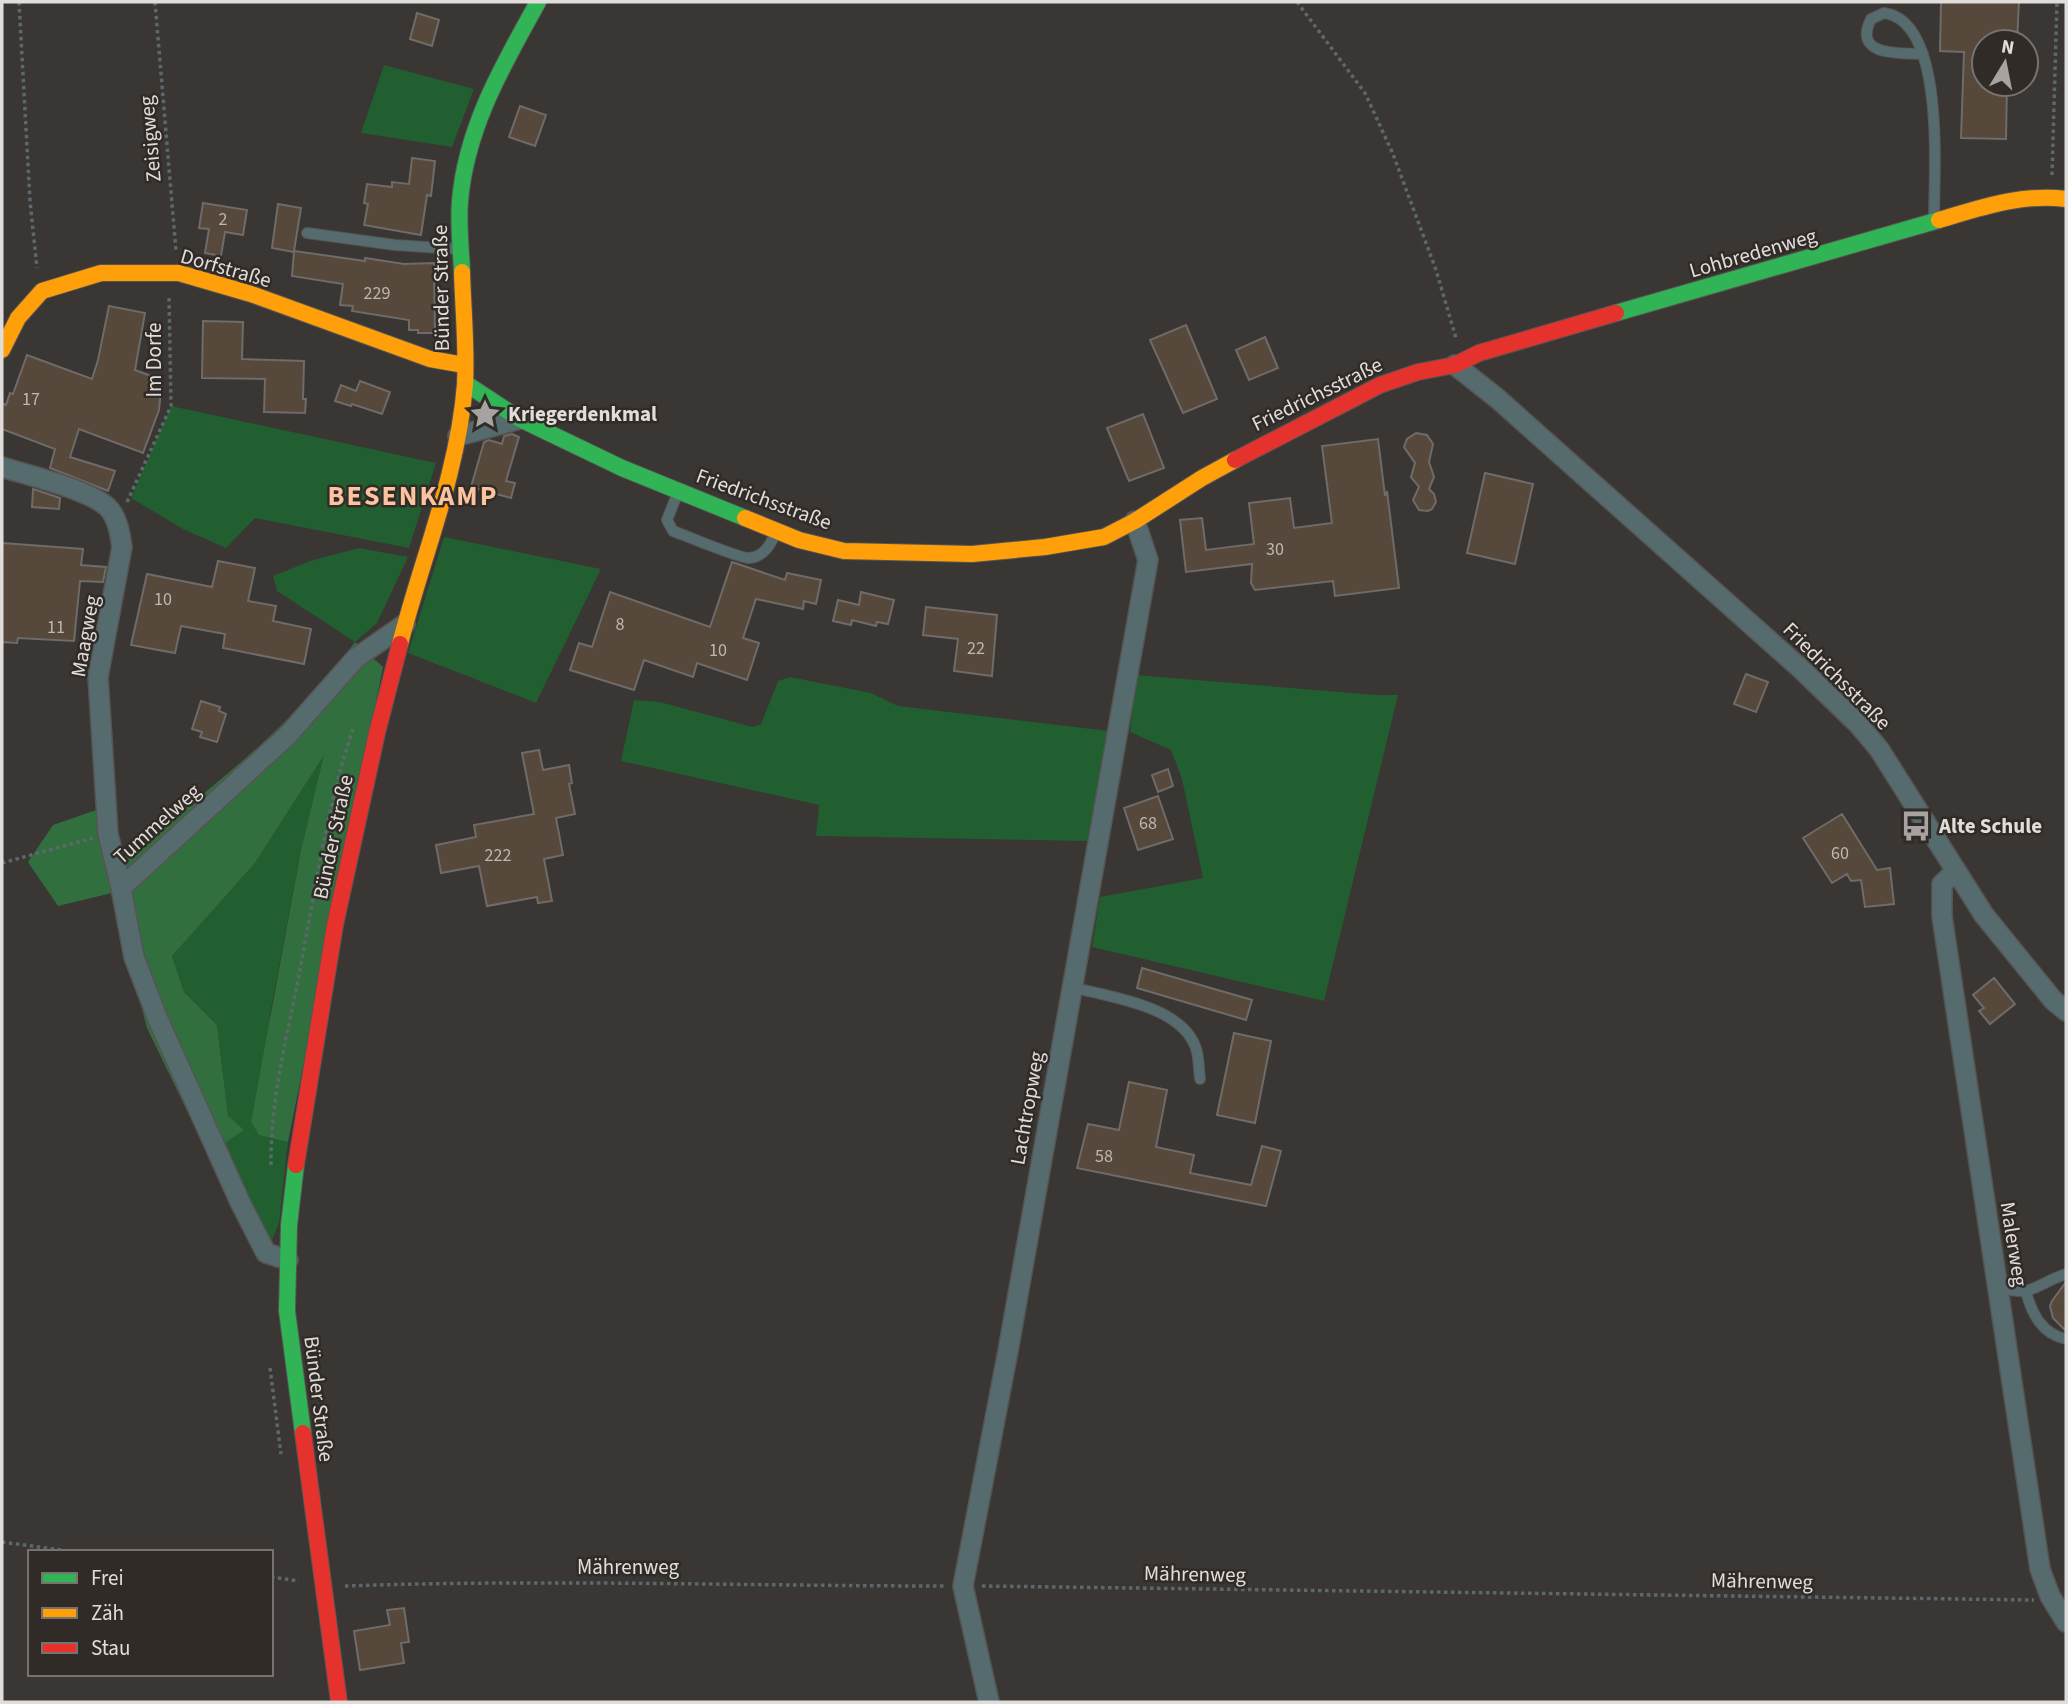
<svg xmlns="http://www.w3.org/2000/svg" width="2068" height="1704" font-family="'Source Sans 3',sans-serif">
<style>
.green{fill:#215e30}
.forest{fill:#326f3f}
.building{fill:#56483b;stroke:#6e6b69;stroke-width:2}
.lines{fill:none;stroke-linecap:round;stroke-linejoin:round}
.lane-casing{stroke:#565452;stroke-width:12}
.street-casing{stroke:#565452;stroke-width:22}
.fast-casing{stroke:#565452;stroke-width:18}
.slow-casing{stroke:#565452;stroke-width:18}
.jam-casing{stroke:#565452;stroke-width:18}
.path{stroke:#5c686a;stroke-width:3.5;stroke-dasharray:3.5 3.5;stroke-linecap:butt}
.lane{stroke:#556b6e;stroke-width:10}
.street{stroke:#556b6e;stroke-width:19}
.fast{stroke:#30b455;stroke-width:16}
.slow{stroke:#ff9f0a;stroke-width:16}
.jam{stroke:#e5322d;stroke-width:16}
.labels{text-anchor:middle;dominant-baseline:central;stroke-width:5;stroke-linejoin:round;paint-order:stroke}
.number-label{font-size:18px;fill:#beb8b2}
.street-label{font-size:21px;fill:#e0ddda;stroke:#312b27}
.poi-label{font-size:21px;font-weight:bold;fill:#e0ddda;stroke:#312b27;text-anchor:start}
.district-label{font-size:28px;font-weight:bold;letter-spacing:2px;fill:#fbc39f;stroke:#312b27}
</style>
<rect width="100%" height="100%" fill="#393633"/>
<path class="green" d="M384,65L474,89L452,147L361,133Z
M171,406L436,463L409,548L255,518L226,548L183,529L131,498Z
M444,537L601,569L536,703L408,653Z
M359,548L408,557L377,623L355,642L277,591L273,576L310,561Z
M1136,675L1376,695H1398L1324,1001L1092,947L1100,897L1203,878L1182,779L1171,750L1130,732Z
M790,677L871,693L898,706L1109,731L1087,841L816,836L819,805L621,761L634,700L660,702L753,727L761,724L778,681Z
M325,753L301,850L270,1015L288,1142L279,1223L269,1248L219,1147L228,1117L217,1025L184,992L172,956L255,863Z"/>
<path class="forest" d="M355,642L383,667L288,1142L259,1135L251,1122L301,850L324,755L255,863L172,956L184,992L217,1025L228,1116L244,1130L208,1154L147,1028L112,893L58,906L28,862L53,825L102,808L121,860C204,793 291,729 355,642Z"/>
<path class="building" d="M1941,2H2019L2017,42H1984V84H2007L2006,139L1961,138L1964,52L1940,51Z
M417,13L439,20L432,46L410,39Z
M520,106L546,115L535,146L509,137Z
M412,158L435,161L431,196L427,195L421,235L364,225L368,204L364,203L367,184L392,187V182L409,184Z
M203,203L247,210L243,235L225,232L221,256L205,253L209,229L199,228Z
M278,204L301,208L294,251L365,261V258L404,264L434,263L435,333H418V330H409V320L352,311L353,306L340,305L343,284L292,276L294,252L272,248Z
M109,306L145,313L135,370L162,380L159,410L143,453L79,429L70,457L115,471L108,491L50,468L55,449L2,429V403L6,405L10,393L13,394L27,355L92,379L98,360Z
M203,321L243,322L242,359L304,361L303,399H306L305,413L264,412L265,379L202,378Z
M1186,325L1217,399L1183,413L1150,340Z
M1265,337L1278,368L1249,380L1236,350Z
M360,381L390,392L382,414L352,404L351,406L335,401L341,385L356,391Z
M1143,414L1164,468L1129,481L1107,428Z
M1416,433L1427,435L1433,444L1429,462L1434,477L1429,489L1434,494L1436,502L1432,509L1428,511L1419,510L1413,500L1419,487L1411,477L1415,463L1404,447L1407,439Z
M512,434L519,437L506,481L515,483L511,498L471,487L484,442L489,440L502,444L504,436Z
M1378,439L1385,496L1387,491L1399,588L1335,596L1333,581L1255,590L1251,583L1252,564L1186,572L1180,520L1202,518L1206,550L1254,544L1249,503L1290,498L1294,528L1332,523L1322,446Z
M1485,473L1533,484L1515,564L1467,553Z
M33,489L60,498L59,509L32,507Z
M2,543L83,549L81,565L106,567L103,582L80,581L74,641L18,638L17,643L2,642Z
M218,561L255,568L248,601L276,606L273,621L311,629L304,664L223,648L225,634L181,626L175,653L131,645L147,574L212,587Z
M732,562L785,580L787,573L821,580L816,604L804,601L803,609L756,599L743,638L759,643L747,680L697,663L693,677L644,660L634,690L570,670L579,643L592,647L610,592L710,627Z
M861,592L894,600L888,624L877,622L876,626L852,620L851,625L833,621L838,600L859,605Z
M926,607L997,615L992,676L954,671L958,639L923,635Z
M1746,674L1768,682L1756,712L1734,704Z
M201,701L220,707L219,711L226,714L217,742L200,737L202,732L192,729Z
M539,750L543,770L569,765L572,783L569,784L575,814L556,818L563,855L544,859L552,901L538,903L537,897L487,906L479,866L441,873L436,845L476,837L474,825L534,814L522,753Z
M1168,769L1173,786L1158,792L1152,775Z
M1158,796L1173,839L1138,850L1124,808Z
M1842,814L1877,870L1890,868L1894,904L1865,907L1861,880L1851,881L1847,874L1832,883L1803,838Z
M1142,968L1252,1000L1246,1020L1137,988Z
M1994,978L2015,1004L1990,1024L1979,1011L1984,1008L1973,995Z
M1234,1033L1271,1041L1255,1123L1217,1115Z
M1129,1082L1167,1090L1156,1147L1194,1155L1190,1173L1251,1185L1262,1146L1281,1151L1266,1206L1077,1168L1088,1124L1119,1130Z
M2066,1282V1331L2053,1318L2050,1306L2052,1301Z
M404,1608L409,1642L401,1643L404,1663L360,1670L354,1631L390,1625L387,1610Z"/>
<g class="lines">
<g class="lane-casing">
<path id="lane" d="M1923,54C1901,53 1852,57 1871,19L1884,13C1946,21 1934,173 1934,218
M307,233L395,245L457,249
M678,492L667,520L673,531C687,536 738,558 749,558C764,557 771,544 776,532
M1071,987C1110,997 1186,1006 1197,1052C1199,1061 1199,1071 1200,1079
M1998,1287C2034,1298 2035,1284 2066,1274
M2026,1292C2032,1314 2042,1334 2066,1339"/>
</g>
<g class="street-casing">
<path id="street" d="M1455,365L1498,399L1800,668L1858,724L1879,749L1984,915L2053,1000L2066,1011
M458,436L520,419
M2,467C26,475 96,491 110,510C118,520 120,534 122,547L98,677L108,834L121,888
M1955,872L1942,884V916L2040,1569L2050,1596L2066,1622
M288,1260L266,1253L240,1202L157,1017L134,957L121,888L288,735L356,658L405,624
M989,1702L963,1586L1008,1351L1148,560L1135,521"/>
</g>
<g class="fast-casing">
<path id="fast" d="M462,272C461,249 458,224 460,201C466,128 503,65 538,2
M1616,313L1939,220
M465,383L520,419L622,468L745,518
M296,1165L289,1225L287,1311L303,1433"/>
</g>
<g class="slow-casing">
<path id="slow" d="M1939,220C1980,208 2023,193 2066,199
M2,350L18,318L42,291L101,273H179L251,294L430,359L464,365
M745,518L799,540L844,551L972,554L1045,547L1104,537L1135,521L1202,478L1235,460
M400,644C422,558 458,474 465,384C467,347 463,309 462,272"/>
</g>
<g class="jam-casing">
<path id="jam" d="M1235,460L1380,385L1418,372L1455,365L1479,353L1616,313
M296,1165L335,925L377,733L400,644
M303,1433L339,1702"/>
</g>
<path class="path" d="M19,2L30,201L37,268
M155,2L176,251
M1297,2L1365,93L1393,154L1436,270L1456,338
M2052,175L2057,2
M127,502L171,406L169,296
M2,863L93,838
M271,1165C270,1098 289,1029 301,964C316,886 327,805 353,729
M270,1368L281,1454
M2,1542L76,1552
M271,1577L299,1581
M345,1586C545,1579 746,1586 946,1586
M982,1586L2034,1600"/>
<use href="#lane" class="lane"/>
<use href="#street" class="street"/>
<use href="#fast" class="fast"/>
<use href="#slow" class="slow"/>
<use href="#jam" class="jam"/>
</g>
<defs>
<g id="sight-bare" transform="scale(2.415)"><path d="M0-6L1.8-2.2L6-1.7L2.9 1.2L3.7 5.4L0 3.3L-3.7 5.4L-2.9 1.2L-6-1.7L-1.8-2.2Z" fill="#a6a3a0" stroke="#312b27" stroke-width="2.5" paint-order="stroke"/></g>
<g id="bus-bare" transform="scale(2.415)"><path d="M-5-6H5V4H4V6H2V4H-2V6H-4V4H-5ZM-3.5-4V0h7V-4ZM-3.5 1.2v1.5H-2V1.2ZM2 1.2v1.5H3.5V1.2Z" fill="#a6a3a0" stroke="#312b27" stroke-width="2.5" paint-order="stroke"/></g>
</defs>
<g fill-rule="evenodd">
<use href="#sight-bare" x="485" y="414"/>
<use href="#bus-bare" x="1916" y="826"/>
</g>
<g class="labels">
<g class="number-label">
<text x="223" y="219">2</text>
<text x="377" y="293">229</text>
<text x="31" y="399">17</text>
<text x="1275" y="549">30</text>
<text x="163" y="599">10</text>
<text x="620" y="624">8</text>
<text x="56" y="627">11</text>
<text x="976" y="648">22</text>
<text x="718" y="650">10</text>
<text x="1148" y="823">68</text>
<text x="1840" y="853">60</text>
<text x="498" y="855">222</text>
<text x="1104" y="1156">58</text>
</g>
<g class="street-label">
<text transform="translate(150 139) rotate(-95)">Zeisigweg</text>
<text transform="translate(1753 253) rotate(-16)">Lohbredenweg</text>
<text transform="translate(226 268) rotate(16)">Dorfstraße</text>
<text transform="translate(441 288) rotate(-91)">Bünder Straße</text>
<text transform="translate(154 360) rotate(-90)">Im Dorfe</text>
<text transform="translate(1317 394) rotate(-26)">Friedrichsstraße</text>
<text transform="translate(764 499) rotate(20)">Friedrichsstraße</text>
<text transform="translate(85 636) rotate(-80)">Maagweg</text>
<text transform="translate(1837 676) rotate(45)">Friedrichsstraße</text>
<text transform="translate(157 824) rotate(-42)">Tummelweg</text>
<text transform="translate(333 837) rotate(-78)">Bünder Straße</text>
<text transform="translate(1027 1108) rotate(-80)">Lachtropweg</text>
<text transform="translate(2014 1244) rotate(81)">Malerweg</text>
<text transform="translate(319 1399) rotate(83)">Bünder Straße</text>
<text x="628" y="1567">Mährenweg</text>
<text transform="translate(1195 1574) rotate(1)">Mährenweg</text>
<text transform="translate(1762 1581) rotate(1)">Mährenweg</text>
</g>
<g class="poi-label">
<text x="508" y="414">Kriegerdenkmal</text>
<text x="1939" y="826">Alte Schule</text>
</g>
<g class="district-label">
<text x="413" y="496">BESENKAMP</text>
</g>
</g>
<rect width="2068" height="1704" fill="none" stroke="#e0ddda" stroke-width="7"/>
<rect x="28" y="1550" width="245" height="126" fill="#312b27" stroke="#77726f" stroke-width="2"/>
<rect x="42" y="1573" width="35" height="10" fill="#30b455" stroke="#77726f" stroke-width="2"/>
<text x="91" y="1585" font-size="21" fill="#e0ddda">Frei</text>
<rect x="42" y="1608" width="35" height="10" fill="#ff9f0a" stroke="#77726f" stroke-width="2"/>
<text x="91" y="1620" font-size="21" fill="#e0ddda">Zäh</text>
<rect x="42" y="1643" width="35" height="10" fill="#e5322d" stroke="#77726f" stroke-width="2"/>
<text x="91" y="1655" font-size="21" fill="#e0ddda">Stau</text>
<g transform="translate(2005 63) rotate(10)"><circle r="33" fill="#312b27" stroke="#77726f" stroke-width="2"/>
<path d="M0-5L12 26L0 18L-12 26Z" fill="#a6a3a0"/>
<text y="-10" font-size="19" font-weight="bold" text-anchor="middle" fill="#e0ddda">N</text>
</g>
</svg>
